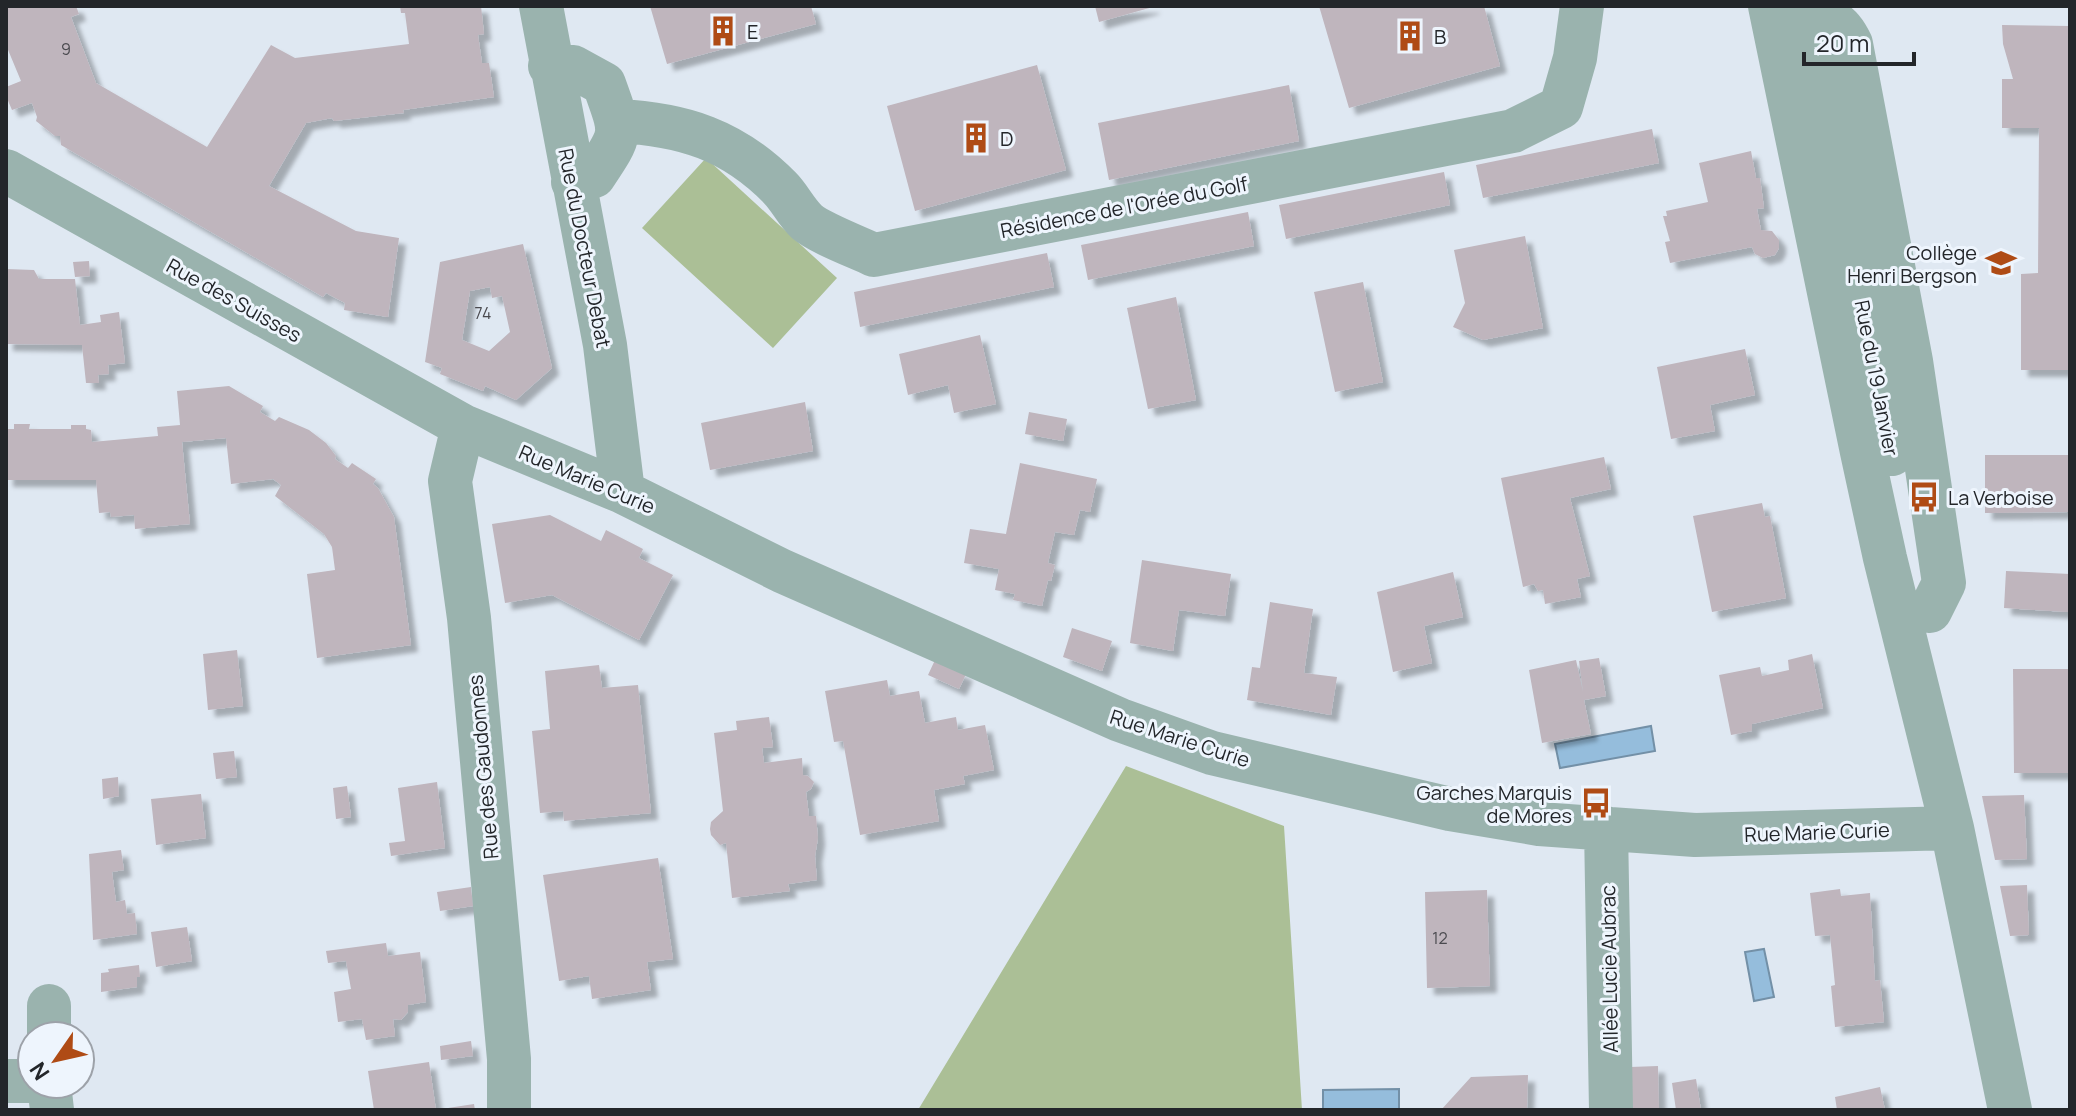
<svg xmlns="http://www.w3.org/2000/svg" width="2076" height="1116" font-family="Manrope,sans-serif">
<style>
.green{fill:#abbf96}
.water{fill:#95bddc;stroke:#7390a7;stroke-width:2}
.building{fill:#bfb5bd;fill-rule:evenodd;filter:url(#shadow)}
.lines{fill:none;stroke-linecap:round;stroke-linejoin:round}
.minor{stroke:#9ab3ae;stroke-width:44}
.labels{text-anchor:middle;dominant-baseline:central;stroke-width:6;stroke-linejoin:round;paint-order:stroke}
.number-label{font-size:16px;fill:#4a4a4f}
.poi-label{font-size:20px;fill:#23262a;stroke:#eef5fd;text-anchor:start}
.street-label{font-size:20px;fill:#23262a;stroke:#eef5fd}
</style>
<defs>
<filter id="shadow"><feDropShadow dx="7" dy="7" stdDeviation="2" flood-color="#0004"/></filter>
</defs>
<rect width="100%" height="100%" fill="#dfe8f2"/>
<path class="green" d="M706,158L837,278L773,348L642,228Z
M1126,766L1284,826L1302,1110H918Z"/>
<path class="water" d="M1651,726L1655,751L1560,768L1555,744Z
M1764,949L1774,997L1754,1001L1745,952Z
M1399,1089V1110H1323V1090Z"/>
<path class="building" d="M6,6H76L79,14L71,17L96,83L207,147L271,45L295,58L409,44L405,13H401L400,6H481L484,34L478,35L482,63H489L494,97L403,110L404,113L386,115L334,121L332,118L306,123L269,186L356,231L399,238L388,317L344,310L345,303L326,293L323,297L61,145L60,136H55L36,121L37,117L32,103L12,110L6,96V87L21,81L6,45Z
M650,6H811L816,24L667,64Z
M1095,6H1153V7L1099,22Z
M1319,6H1484L1500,66L1349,108Z
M2002,25L2070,26V370H2021V274L2038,273L2039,128H2002V79H2013L2003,44Z
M1037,65L1066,170L915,211L887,106Z
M1289,85L1299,141L1109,180L1098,123Z
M1652,129L1659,163L1483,198L1476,165Z
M1751,151L1756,178H1760L1764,208L1757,209L1761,230L1772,231L1779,240V248L1775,255L1763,258L1755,254L1752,247L1670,263L1665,242L1670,241L1663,216H1667L1666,211L1708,202L1699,163Z
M1444,172L1450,205L1286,239L1279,205Z
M1248,212L1254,246L1088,280L1081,245Z
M1525,236L1543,328L1483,340L1453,327L1465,303L1454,250Z
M523,244L552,368L516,400L485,386L483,391L440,374L442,368L425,362L440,262ZM490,287L492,298L502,296L510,332L489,351L462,340L470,291Z
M1047,253L1054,287L860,327L854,292Z
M89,261L90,276L75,277L73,262Z
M6,269L34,270L39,279H75L80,325L101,322L100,315L119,312L125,363L108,365L109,374L98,375L99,383H86L82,345L6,344Z
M1363,282L1383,382L1335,392L1314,292Z
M1176,297L1196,400L1148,409L1127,308Z
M980,335L996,404L954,413L948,385L908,395L899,354Z
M1745,349L1755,395L1710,405L1715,431L1671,439L1657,367Z
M229,386L263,406L260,412L275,421L279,417L309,430L326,443L336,456L335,459L348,468L352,463L376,479L373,484L378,488L394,517L411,645L317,658L307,574L335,570L332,547L324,534L275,496L281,485L273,479L231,484L226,438L182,442L190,524L135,529L134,515L111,517L110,512L99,513L96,480H6V429H14V424H30L29,429H71V425H86V429L91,430L92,442L158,436L157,427L180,425L177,391Z
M805,402L813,451L710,470L701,423Z
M1029,412L1067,419L1063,441L1025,434Z
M1985,455H2070V512L1985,513Z
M1604,457L1611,489L1570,498L1590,576L1577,579L1581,597L1545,604L1543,590L1538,591L1534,584L1523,587L1501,478Z
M1020,463L1097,479L1090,512L1080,510L1074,535L1055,532L1048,563L1055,565L1051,581L1048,580L1042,606L1013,600L1015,594L995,590L999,569L964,563L970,529L1006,534Z
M1762,503L1765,517L1770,516L1786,598L1712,612L1693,516Z
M550,515L601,541L606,530L643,549L639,558L673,575L639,640L552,595L505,603L492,524Z
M1142,560L1231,574L1225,616L1179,610L1173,651L1130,643Z
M2006,571L2070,574L2068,612L2004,608Z
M1453,572L1463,617L1424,626L1432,663L1393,672L1377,592Z
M1270,602L1313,609L1304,673L1337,677L1331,715L1247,700L1252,667L1260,668Z
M1072,628L1112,641L1102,671L1063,657Z
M237,650L243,706L208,710L203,654Z
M1812,654L1823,708L1752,724V731L1731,735L1719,675L1760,667L1762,676L1789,670L1788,660Z
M1599,658L1606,696L1584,700L1591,734L1542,743L1529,670L1576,660L1583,692L1579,661Z
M935,660L966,674L959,689L928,675Z
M599,665L602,688L638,685L651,813L564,821L563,811L540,813L532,731L550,729L545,671Z
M2013,669H2070V773H2014Z
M887,680L890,696L919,691L925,723L956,717L958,730L985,725L994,770L963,776L965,784L934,790L939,821L860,835L843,741L834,742L825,691Z
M769,717L773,747L762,748L764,763L802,758L803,775L808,776L814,782L811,789L806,792L809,816H816L818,838L815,856L817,880L788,884L790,891L732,898L726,843L720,845L711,835L710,829L711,822L723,811L714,733L737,730L736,721Z
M234,751L237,777L216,779L213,753Z
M118,777L119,796L103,799L102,779Z
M437,782L445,848L391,856L389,843L405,841L398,788Z
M347,786L351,817L336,819L333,788Z
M201,794L206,838L156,845L151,799Z
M2024,795L2027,859L1995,860L1982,796Z
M121,850L124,870L112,872L116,902L125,900L127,914L135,913L137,934L93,940L89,854Z
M658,858L673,959L647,962L651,990L592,999L589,976L559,981L543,875Z
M2027,885L2029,935L2010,936L2000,886Z
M471,887L473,906L440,911L437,892Z
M1840,889L1841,896L1870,893L1875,981L1880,980L1884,1022L1835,1027L1831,986L1835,985L1830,935L1815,936L1810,893Z
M1487,890L1490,986L1427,988L1425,892Z
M187,927L192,961L156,967L151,932Z
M386,943L388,956L420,952L426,1002L408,1005V1012L401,1020L393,1019L395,1036L366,1040L362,1019L338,1022L334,992L351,989L346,961L328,963L326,951Z
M139,965L140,977H137V987L101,992V973L109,972L108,969Z
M471,1041L473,1056L441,1060L440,1046Z
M429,1062L436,1110H374L368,1071Z
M1658,1066L1659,1110H1631L1630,1067Z
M1528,1075L1527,1110H1441L1471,1077Z
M1696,1079L1701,1110H1676L1672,1083Z
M1880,1087L1885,1110H1837L1835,1097Z
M474,1104L475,1110H449L448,1108Z"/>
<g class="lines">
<path class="minor" d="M541,6L605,345L623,492
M1770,6L1862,452L1885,558L1952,828L2010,1110
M1802,6L1828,148L1870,331L1892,454
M1804,13C1829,18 1840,20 1851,44L1911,361L1944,583L1930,611
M550,66L573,67L604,84C622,135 624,131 594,176L573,182
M617,121C683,124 733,140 780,188C790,198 796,212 807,222C820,233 857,247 874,255L1513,131L1561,107L1575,58L1582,6
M6,171L463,426L623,492L782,571L1120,720L1212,753L1450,809L1539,824L1695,835L1952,828
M463,426L450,481L469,618L509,1059V1110
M1606,828L1611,1110
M49,1036V1006
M6,1081H32
M49,1084L52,1110"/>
</g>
<defs>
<g id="building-bare" transform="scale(2.4)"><path d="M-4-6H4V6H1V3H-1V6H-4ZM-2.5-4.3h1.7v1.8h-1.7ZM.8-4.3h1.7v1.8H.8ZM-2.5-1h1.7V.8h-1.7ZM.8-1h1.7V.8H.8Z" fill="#af4b15" stroke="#eef5fd" stroke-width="2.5" paint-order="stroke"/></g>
<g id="school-bare" transform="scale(2.4)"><path d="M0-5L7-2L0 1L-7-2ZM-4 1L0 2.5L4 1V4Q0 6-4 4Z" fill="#af4b15" stroke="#eef5fd" stroke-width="2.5" paint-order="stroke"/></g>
<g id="bus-bare" transform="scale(2.4)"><path d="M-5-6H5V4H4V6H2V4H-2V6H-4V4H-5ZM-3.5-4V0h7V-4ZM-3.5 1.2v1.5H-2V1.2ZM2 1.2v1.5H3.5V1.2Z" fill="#af4b15" stroke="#eef5fd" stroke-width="2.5" paint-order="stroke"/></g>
</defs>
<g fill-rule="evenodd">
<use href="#building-bare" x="723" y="31"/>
<use href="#building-bare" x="1410" y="36"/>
<use href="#building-bare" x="976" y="138"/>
<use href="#school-bare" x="2001" y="263"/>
<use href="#bus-bare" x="1924" y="497"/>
<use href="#bus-bare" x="1596" y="803"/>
</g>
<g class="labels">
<g class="number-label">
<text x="66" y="49">9</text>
<text x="483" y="313">74</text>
<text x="1440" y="938">12</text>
</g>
<g class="poi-label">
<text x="747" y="31">E</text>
<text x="1434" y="36">B</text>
<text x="1000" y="138">D</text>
<text x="1977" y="252" text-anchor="end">Collège<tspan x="1977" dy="23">Henri Bergson</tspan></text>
<text x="1948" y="497">La Verboise</text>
<text x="1572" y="792" text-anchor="end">Garches Marquis<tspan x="1572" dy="23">de Mores</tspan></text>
</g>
<g class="street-label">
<text transform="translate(1124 207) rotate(-11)">Résidence de l'Orée du Golf</text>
<text transform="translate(585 248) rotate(79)">Rue du Docteur Debat</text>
<text transform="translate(234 300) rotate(29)">Rue des Suisses</text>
<text transform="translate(1877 378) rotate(79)">Rue du 19 Janvier</text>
<text transform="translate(587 479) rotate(23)">Rue Marie Curie</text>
<text transform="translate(1180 738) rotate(18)">Rue Marie Curie</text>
<text transform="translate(483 767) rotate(-95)">Rue des Gaudonnes</text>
<text transform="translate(1817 832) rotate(-2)">Rue Marie Curie</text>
<text transform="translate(1609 969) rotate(-91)">Allée Lucie Aubrac</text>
</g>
</g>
<rect width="2076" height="1116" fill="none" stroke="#23262a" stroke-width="16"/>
<g transform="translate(56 1060) rotate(236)"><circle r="38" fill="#eef5fd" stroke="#9da2a9" stroke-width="2"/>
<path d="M0-6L14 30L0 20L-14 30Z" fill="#af4b15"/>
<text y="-12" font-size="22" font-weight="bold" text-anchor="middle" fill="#23262a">N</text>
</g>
<path d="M1804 52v12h110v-12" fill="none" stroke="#23262a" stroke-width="4"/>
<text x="1816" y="52" font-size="24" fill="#23262a" stroke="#eef5fd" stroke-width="6" paint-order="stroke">20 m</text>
</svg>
